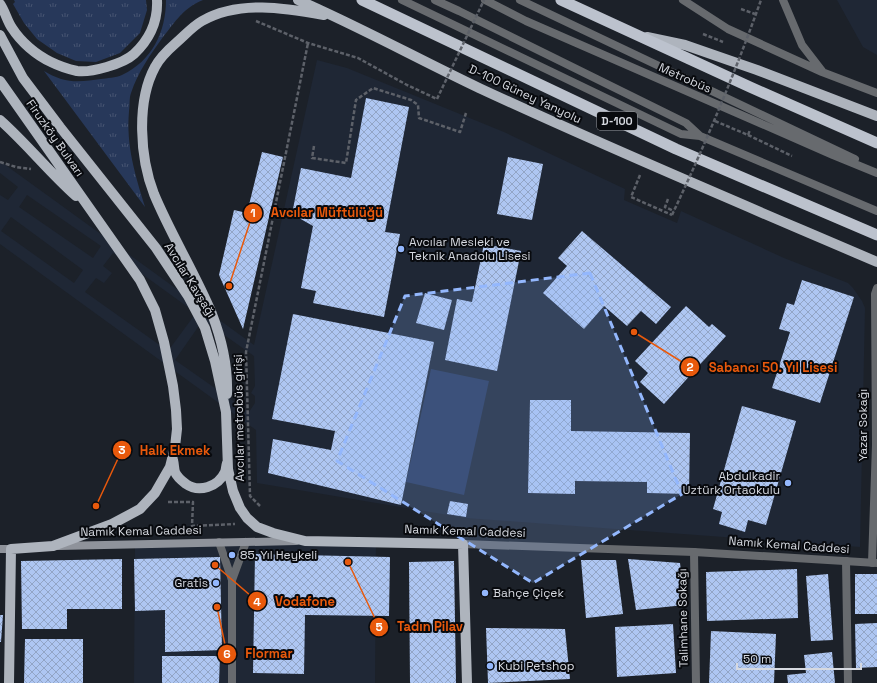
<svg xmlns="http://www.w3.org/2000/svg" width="877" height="683" font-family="'Space Grotesk',sans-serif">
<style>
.built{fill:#1f2735;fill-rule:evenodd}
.grass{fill:url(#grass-tufts)}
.pitch{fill:#27385a}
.building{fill:url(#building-cross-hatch)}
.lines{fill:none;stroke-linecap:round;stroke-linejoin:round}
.path{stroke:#5d6169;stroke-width:2.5;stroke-dasharray:4 2;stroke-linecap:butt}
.service{stroke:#676a6e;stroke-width:8}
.pedestrian{stroke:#676a6e;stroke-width:8}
.minor{stroke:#676a6e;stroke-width:8}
.tertiary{stroke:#676a6e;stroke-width:8}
.secondary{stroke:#8f939b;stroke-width:8}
.primary{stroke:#aeb4bd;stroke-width:10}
.trunk{stroke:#bcc2cd;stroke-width:11}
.path-bridge{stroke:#5d6169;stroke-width:2.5;stroke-dasharray:4 2;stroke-linecap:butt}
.marked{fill:#93b7fd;fill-opacity:0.2;stroke:#93b7fd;stroke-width:3;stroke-dasharray:8 5;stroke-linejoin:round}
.poi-dot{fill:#93b7fd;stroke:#080a0e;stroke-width:1.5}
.labels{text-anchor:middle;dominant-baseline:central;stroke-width:4;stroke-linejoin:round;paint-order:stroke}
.shield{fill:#080a0e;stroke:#989ba1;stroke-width:1}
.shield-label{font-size:11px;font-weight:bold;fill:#d6d9e0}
.street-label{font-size:12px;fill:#d6d9e0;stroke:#080a0e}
.poi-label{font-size:12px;fill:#d6d9e0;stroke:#080a0e;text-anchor:start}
.leader{fill:none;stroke:#e8590c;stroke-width:1.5}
.callout-dot{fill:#e8590c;stroke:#080a0e;stroke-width:1.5}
.mark-label{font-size:12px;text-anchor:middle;font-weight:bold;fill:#fff}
.callout-label{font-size:13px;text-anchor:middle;font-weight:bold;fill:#e8590c;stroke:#080a0e;stroke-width:4;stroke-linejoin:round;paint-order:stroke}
</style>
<defs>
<pattern id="grass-tufts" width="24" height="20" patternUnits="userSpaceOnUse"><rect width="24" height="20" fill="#27385a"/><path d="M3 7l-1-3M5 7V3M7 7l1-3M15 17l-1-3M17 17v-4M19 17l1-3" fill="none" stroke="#465471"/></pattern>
<pattern id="building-cross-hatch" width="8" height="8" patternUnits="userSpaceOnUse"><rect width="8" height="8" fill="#aec6f2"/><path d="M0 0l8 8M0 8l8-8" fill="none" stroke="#92a5c6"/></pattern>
</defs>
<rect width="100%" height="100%" fill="#1c2129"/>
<path class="built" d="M837,0H877V55L863,47Z
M317,60L347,68L504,132L625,189L624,200L677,223L681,211L784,258L848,283L853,288L862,301L865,308L860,547L466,518L257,483L256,430L0,244V195L8,200L18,187L0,173V161L254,345ZM27,195L101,246L93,258L19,207ZM11,217L83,270L74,283L1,231ZM113,253L196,313L168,351L85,292L96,278L104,283L112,273L103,266ZM203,320L254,356L255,386L251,393L255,396V403L249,412L175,360Z
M376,542L375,683H134L135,544Z"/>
<path class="grass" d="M14,0H146L147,10L140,33L120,53L96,62L76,61L57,53L37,39L24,23L13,4L15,2Z
M166,0H203C183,8 176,21 163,37C150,55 138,72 131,93C129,98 130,105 129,111C126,146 135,174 145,207L44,71C49,74 55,77 61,79C74,83 88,81 101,79C107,78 116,78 122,75C152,61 166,32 166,0Z"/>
<path class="pitch" d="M431,369L489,381L464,495L406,482Z"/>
<path class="building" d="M366,98L409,107L385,232L400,234L384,317L313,303L316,291L301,288L313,226L292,214L301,168L351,178Z
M262,152L283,157L243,329L219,275L234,210L247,213Z
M508,157L543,164L532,220L497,214Z
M582,231L671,307L656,324L641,311L627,326L604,306L584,329L543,293L567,266L558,258Z
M484,244L521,251L497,371L445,360L457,299L472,302Z
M802,280L854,297L820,403L772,388L790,332L779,329L787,303L794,305Z
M425,293L452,300L444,330L416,323Z
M686,306L709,327L712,324L726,336L664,404L640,382L648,373L635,361Z
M293,314L434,342L401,505L268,473L273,439L331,450L335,431L272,419Z
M530,400H571V431L690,433L689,494L647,493V482L575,481V494L528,493Z
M742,406L796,421L766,525L748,520L745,532L719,524L722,512L713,509Z
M450,501L468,504L466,517L447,514Z
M255,554L390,557L389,616L305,615L304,674L253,673Z
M220,557L222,650L165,652V610L135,611L134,559Z
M122,559V609H67V629H22L21,561Z
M628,559L680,563L685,605L636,610Z
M581,560H616L623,614L586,618Z
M454,561L456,683H410L409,562Z
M797,569L798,618L707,621L706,572Z
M828,574L833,640L811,641L806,576Z
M855,574H877V614H855Z
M0,615H3L1,642H0Z
M877,623V667L856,668L855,624Z
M673,624L676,673L617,677L615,627Z
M486,628L565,629L570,679L488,683Z
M711,631L776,634L774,683H709Z
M25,639H83V683H24Z
M832,652L835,683H788L787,675L806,673L804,655Z
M162,656H220L219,683H162Z"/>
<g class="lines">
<path class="path" d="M741,9L755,14
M256,21L308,43L358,58L407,85L437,99
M703,34L723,42
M715,121L748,135L750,130
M748,135L792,156
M314,146L312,158L346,163L356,100L373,88L411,100L418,105L419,118L460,132L466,113
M0,162L16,167L31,169
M640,175L631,197L672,215
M668,199L665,207L674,211
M168,502H193L192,526L235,524
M260,506L250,496L246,352L308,43"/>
<path class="service" d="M402,0L681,134L700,136L877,211
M435,0L459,11L686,123L700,136
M485,0L526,21L833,155L877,173
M520,0L855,159
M683,0L728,29L822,72L877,93
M783,0L802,45L822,71"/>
<path class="pedestrian" d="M219,542L232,580
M232,683V580L246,542"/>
<path class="minor" d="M694,552L696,683
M846,561L848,683
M872,563L876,445L875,294L877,288"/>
<path class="tertiary" d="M463,544L694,552L877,563"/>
<path class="secondary" d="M58,546L296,541
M0,549H11"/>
<path class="primary" d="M298,0C360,27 418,59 479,88C610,149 744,205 877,262
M0,4C5,11 7,21 12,28C21,42 36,55 51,62C59,66 68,69 77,71C91,73 123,64 134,54C150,39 158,21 157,0
M0,35L23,78L60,127L156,248L188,296L205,328L215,361L226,412L228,469L233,491L240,508L247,518L257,527L273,533L305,541L463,544L467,683
M647,37L685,45L757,70L877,116
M0,81L140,280L155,310L164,342L173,386L176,410L177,429L175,447L170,467L155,493L140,509L112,524L53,546L11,549L9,683
M0,120C27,144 49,172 76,196
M227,394C228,366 222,340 212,314C195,273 171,235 154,194C140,158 136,102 155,67C160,57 169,49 177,42C185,35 193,26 202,21C239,0 285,8 324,15
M173,460C174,464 174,469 175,472C177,477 182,481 186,484C199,493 218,487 225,472C226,470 226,466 227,463"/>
<path class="trunk" d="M362,0L676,149L877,235
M561,0L750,87L877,143"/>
<path class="path-bridge" d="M437,99L484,0
M672,215C705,145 735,73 761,0"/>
</g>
<path class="marked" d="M590,273L682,494L533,583L337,461L405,296Z"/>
<g class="poi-dot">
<circle cx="401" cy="249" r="4"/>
<circle cx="788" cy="483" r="4"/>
<circle cx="232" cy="555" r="4"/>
<circle cx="216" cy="583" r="4"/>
<circle cx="485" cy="593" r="4"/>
<circle cx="490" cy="666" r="4"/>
</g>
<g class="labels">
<rect class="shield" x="597" y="112" width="40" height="18" rx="3"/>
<g class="shield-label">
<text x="617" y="121">D-100</text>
</g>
<g class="street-label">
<text transform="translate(685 78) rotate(24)">Metrobüs</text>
<text transform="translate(525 94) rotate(25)">D-100 Güney Yanyolu</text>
<text transform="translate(55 138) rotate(55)">Firuzköy Bulvarı</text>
<text transform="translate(190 280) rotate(58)">Avcılar Kavşağı</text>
<text transform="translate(239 418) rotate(-91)">Avcılar metrobüs girişi</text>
<text transform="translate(863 425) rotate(-90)">Yazar Sokağı</text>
<text transform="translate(141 531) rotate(-1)">Namık Kemal Caddesi</text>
<text transform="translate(465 531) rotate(2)">Namık Kemal Caddesi</text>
<text transform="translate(789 545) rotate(4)">Namık Kemal Caddesi</text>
<text transform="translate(683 618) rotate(-91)">Talimhane Sokağı</text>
</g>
<g class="poi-label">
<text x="409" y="242">Avcılar Mesleki ve<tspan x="409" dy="14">Teknik Anadolu Lisesi</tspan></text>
<text x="780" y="476" text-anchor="end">Abdulkadir<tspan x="780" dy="14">Uztürk Ortaokulu</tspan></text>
<text x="240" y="555">85. Yıl Heykeli</text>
<text x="208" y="583" text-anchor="end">Gratis</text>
<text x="493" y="593">Bahçe Çiçek</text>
<text x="498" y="666">Kubi Petshop</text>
</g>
</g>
<path class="leader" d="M229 286L253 213M634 332L690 367M96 506L122 450M215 565L257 601M348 562L379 627M217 607L227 654"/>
<g class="callout-dot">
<circle cx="229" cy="286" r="4"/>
<circle cx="634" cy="332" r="4"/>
<circle cx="96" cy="506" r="4"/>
<circle cx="215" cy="565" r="4"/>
<circle cx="348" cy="562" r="4"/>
<circle cx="217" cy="607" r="4"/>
<circle cx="253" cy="213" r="10"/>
<circle cx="690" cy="367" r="10"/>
<circle cx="122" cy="450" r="10"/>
<circle cx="257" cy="601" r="10"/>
<circle cx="379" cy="627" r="10"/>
<circle cx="227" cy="654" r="10"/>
</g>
<g class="mark-label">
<text x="253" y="217">1</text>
<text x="690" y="371">2</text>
<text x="122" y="454">3</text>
<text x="257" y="606">4</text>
<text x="379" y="631">5</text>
<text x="227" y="658">6</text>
</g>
<g class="callout-label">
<text x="327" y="217">Avcılar Müftülüğü</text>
<text x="773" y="372">Sabancı 50. Yıl Lisesi</text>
<text x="175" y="455">Halk Ekmek</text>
<text x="305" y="606">Vodafone</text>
<text x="430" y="631">Tadın Pilav</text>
<text x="269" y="658">Flormar</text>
</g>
<path d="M737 663v6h124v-6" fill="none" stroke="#d6d9e0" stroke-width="2"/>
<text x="743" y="663" font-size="12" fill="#d6d9e0" stroke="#080a0e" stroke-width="3" paint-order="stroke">50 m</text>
</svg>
